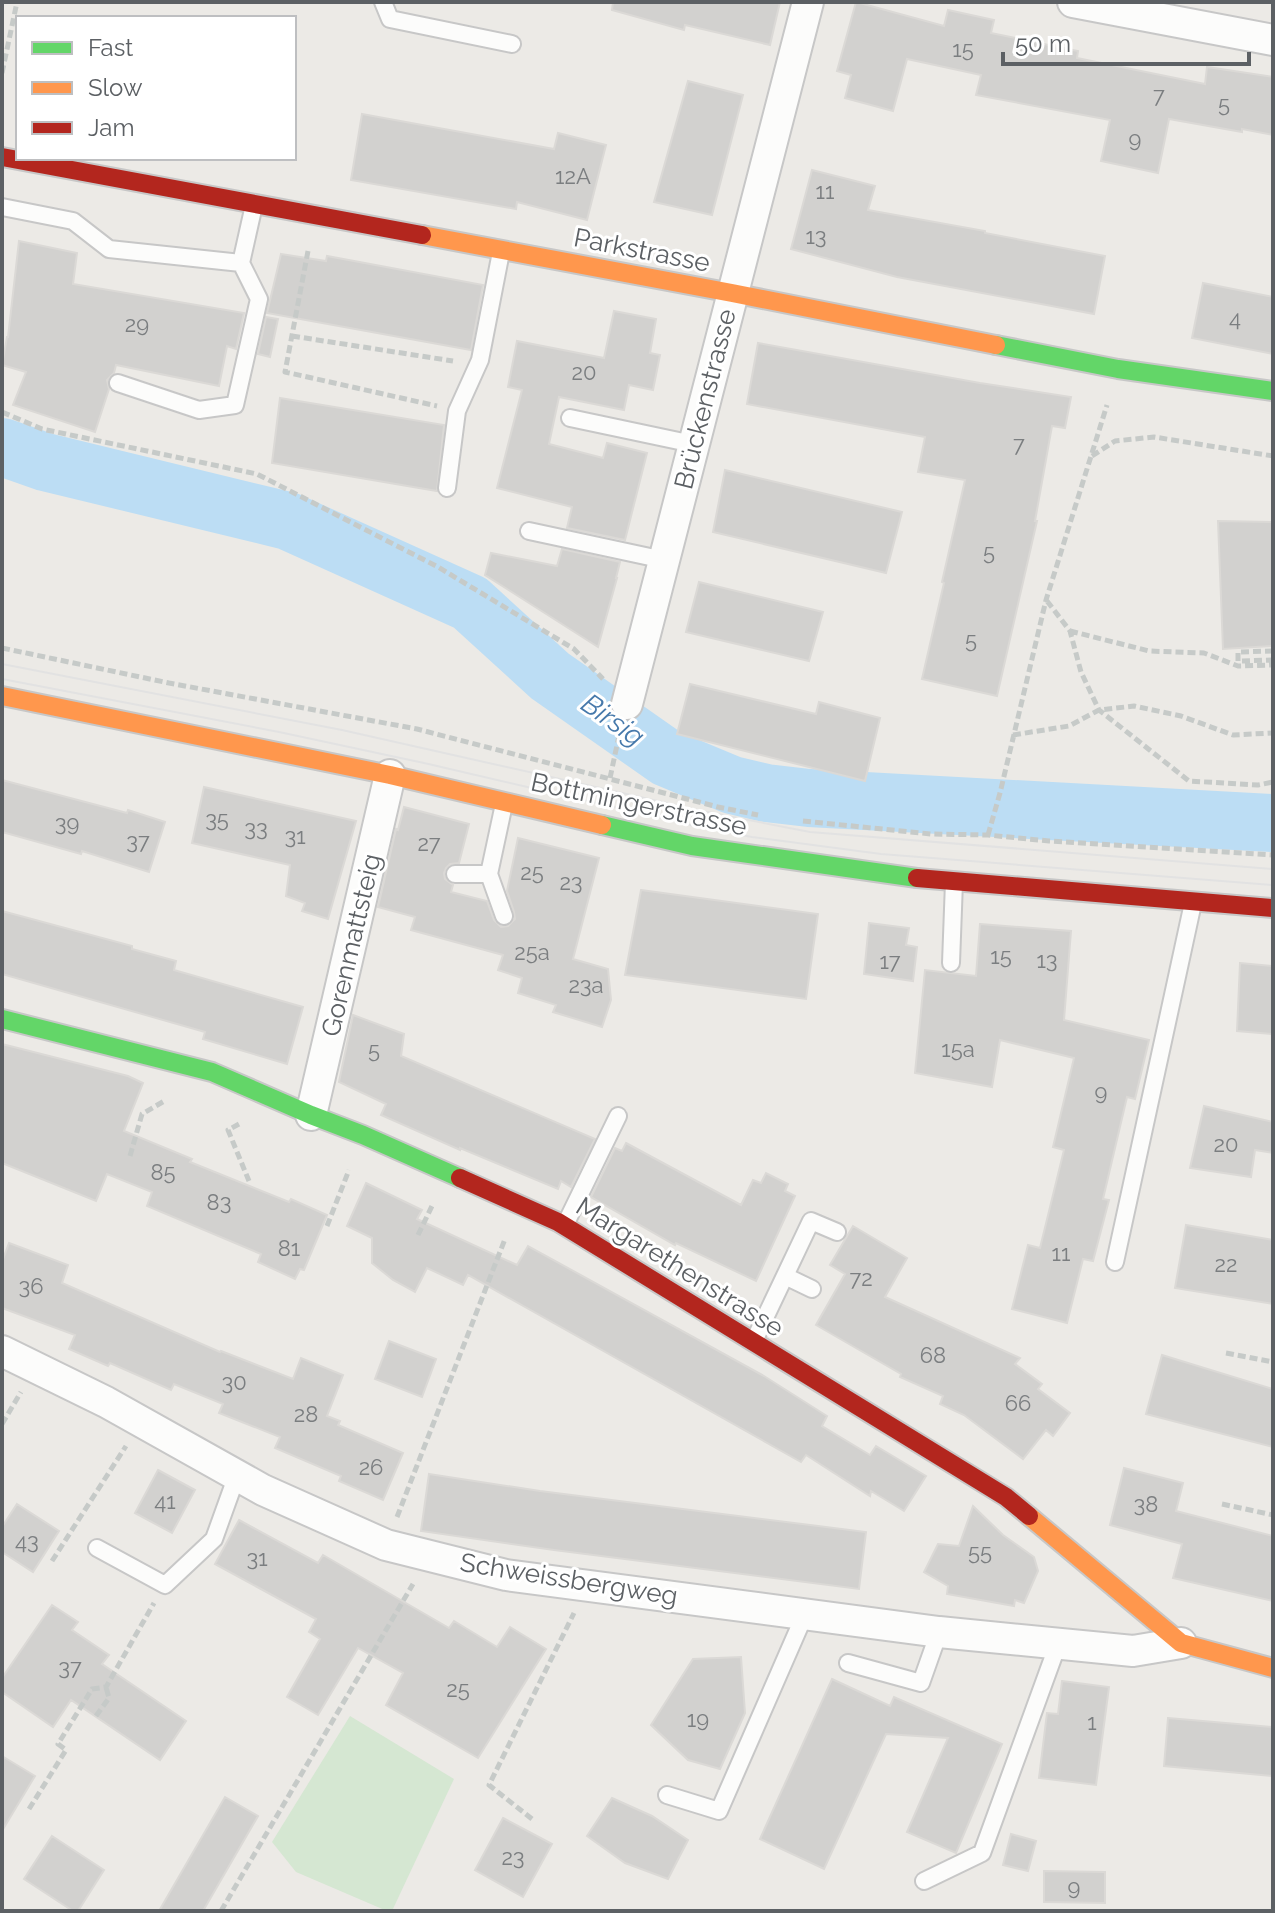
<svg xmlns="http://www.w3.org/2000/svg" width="1275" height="1913" font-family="Raleway,sans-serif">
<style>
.green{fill:#d5e7d2}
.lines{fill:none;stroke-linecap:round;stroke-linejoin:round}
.river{stroke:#bcddf4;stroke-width:58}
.building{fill:#d2d1cf;stroke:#dbd9d6;stroke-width:2}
.lane-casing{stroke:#c7c7c7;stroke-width:20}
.street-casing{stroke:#c7c7c7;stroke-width:34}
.fast-casing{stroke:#c7c7c7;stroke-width:22}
.slow-casing{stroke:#c7c7c7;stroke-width:22}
.jam-casing{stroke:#c7c7c7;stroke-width:22}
.path{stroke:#c6cac8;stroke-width:5;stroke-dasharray:8 4;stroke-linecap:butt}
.lane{stroke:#fcfcfb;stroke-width:16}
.street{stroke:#fcfcfb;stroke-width:30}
.fast{stroke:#63d668;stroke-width:18}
.slow{stroke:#ff974d;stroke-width:18}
.jam{stroke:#b3261e;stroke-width:18}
.tram{stroke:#e2e2e2;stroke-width:2}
.labels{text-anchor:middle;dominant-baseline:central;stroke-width:6;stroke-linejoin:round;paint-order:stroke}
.number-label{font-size:22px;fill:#7b7e80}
.street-label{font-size:26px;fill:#5c6064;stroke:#fff}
.water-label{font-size:28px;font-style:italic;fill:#4679ab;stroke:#fff}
</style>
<rect width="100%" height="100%" fill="#eceae6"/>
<path class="green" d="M350,1716L454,1779L392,1911H387L296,1872L272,1842Z"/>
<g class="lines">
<path class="river" d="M2,447L45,462L288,521L470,603L550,676L667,758L732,785L766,793L809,798L1273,823"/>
</g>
<path class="building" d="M613,2H780L770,45L685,25L684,30L612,10Z
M856,2L944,26L948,10L994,20L991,33L1078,51L1077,58L1205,84L1207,67L1273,77V135L1242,129V132L1169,119L1158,173L1101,161L1110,120L976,95L981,75L907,59L893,111L845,98L851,75L837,71Z
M688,81L743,95L712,215L654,202Z
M362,114L554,149L558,133L606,145L587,220L517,202L516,209L351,180Z
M812,170L875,186L868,210L985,231V233L1105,256L1094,314L897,277L791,249Z
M19,241L77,253L73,284L244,313L236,349L227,346L219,386L116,365L114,373L107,380L109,389L95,432L13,405L26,372L2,365L7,337H8Z
M281,254L326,261L327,256L483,285L471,350L267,313Z
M1203,283L1273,297V354L1192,338Z
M614,311L656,319L650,353L660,355L653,390L629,385L624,410L559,397L549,444L603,458L607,443L647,453L625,540L567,528L572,507L497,488L522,390L508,387L517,341L604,358Z
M266,317L278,319L270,357L258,354Z
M758,343L980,383L1071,397L1065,428L1052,426L1035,521H1037L997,696L922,679L944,583L942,582L965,480L918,472L925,437L747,404Z
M280,398L444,425L437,491L272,463Z
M725,470L902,512L886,573L713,532Z
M1218,521L1273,522V646L1223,649Z
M562,549L620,562L616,578H617L598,647L485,575L491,553L557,566Z
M699,582L823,612L809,661L686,632Z
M690,684L816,714L819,702L880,718L865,781L677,734Z
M2,780L127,813L128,810L165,822L149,872L82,851L81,854L2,832Z
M204,787L356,821L328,919L302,911L305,903L286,896L290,865L192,843Z
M404,807L469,824L459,863L450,864L446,868L444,873L445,879L453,885L451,892L487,901L494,920L501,927L508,926L515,919L514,912L507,891L518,838L599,858L573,959L608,969L611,1000L602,1027L553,1012L556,1005L518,993L522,978L498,970L503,955L411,930L415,917L378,907L396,829L398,830Z
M641,890L818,914L806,999L625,975Z
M2,911L132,946V949L176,961L174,970L303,1007L287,1064L203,1039L205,1032L2,974Z
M869,923L909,928L906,945L917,947L913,981L864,974Z
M980,924L1071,931L1064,1020L1149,1040L1135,1099L1127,1097L1103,1199L1109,1200L1093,1261L1083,1259L1067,1323L1012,1309L1028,1245L1040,1248L1064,1150L1053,1147L1074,1058L1000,1040L992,1087L915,1073L925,970L976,976Z
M1240,963L1273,966V1034L1237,1031Z
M353,1015L404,1034L401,1056L595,1139L571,1187L561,1181L558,1189L460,1148V1150L381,1115L386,1104L339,1082Z
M2,1044L128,1076L143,1083L124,1131L192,1159L190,1162L289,1202L291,1199L327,1215L304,1270L300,1269L295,1279L258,1262L261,1254L147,1206L152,1192L107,1174L96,1201L2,1163Z
M1204,1106L1273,1122V1153L1255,1150L1251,1177L1190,1168Z
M626,1143L741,1205L753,1180L761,1183L766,1173L788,1184L785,1191L795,1196L756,1281L676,1243L675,1245L591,1197L615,1148L622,1151Z
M366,1183L422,1210L417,1219L517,1265L528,1246L764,1376L827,1416L822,1426L870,1455L876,1446L926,1476L904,1511L871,1491L870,1496L806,1455L801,1462L468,1275L463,1285L427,1268L415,1292L393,1280L372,1263V1238L347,1226Z
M1186,1225L1273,1240V1304L1175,1288Z
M853,1226L907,1258L885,1297L1020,1358L1015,1364L1042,1384L1038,1389L1070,1413L1053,1436L1046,1430L1023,1459L964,1415L940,1404L943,1396L900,1377L901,1374L816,1325L845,1274L830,1265Z
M9,1243L68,1265L62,1283L220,1352L221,1351L293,1379L301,1358L343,1375L327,1416L340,1421L338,1425L403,1453L383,1500L339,1481L341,1476L275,1448L280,1437L219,1413L223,1404L174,1384L171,1390L110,1363L108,1366L69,1349L75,1335L2,1308V1262Z
M389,1341L436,1359L422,1397L375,1379Z
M1162,1355L1273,1389V1447L1146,1414Z
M1124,1468L1183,1483L1176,1511L1273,1536V1601L1173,1578L1182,1544L1110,1525Z
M158,1470L195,1490L172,1533L135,1513Z
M429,1474L540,1491L866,1532L859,1589L554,1550L421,1531Z
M17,1504L59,1531L33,1572L2,1552V1527Z
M973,1506L1003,1535L1034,1557L1038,1571L1024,1603L1015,1600L1014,1606L947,1594L948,1586L924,1572L938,1544L959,1546Z
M239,1520L318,1563L323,1555L449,1628L454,1621L497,1647L510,1627L546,1649L478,1758L386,1705L403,1673L358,1648L318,1715L287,1697L320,1639L309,1632L316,1619L215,1564Z
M52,1605L78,1622L72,1630L109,1655L102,1664L186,1721L160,1760L71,1700L53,1727L2,1692V1678Z
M741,1657L745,1713L720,1769L688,1760L651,1725L693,1659Z
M832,1679L890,1706L894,1697L1002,1744L956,1853L907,1832L948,1738L886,1734L824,1869L760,1839Z
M1062,1681L1109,1687L1096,1785L1039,1778L1047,1713L1058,1714Z
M1168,1718L1273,1727V1776L1164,1766Z
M2,1756L35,1776L2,1831Z
M225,1797L258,1816L203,1911H159Z
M612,1798L652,1816L688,1840L668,1879L625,1863L587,1836Z
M503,1818L552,1844L523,1897L475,1870Z
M1011,1834L1036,1841L1028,1871L1003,1865Z
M52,1836L104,1870L78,1911H73L24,1879Z
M1044,1871L1105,1872V1903L1044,1902Z"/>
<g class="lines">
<g class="lane-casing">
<path id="lane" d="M383,2L390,19L512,44
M2,207L73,221L109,249L241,263
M118,383L199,410L235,405L259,299L241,263L254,205
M570,418L693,444
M447,488L457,411L480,360L501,252
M529,531L664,560
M455,874H489
M504,916L489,874L504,804
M951,963L954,882
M565,1225L618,1116
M1115,1262L1193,903
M785,1276L812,1289
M754,1341L811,1221L837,1232
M97,1548L165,1585L214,1539L237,1475
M848,1663L921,1683L939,1632
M667,1795L719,1811L805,1614
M924,1881L982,1853L1058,1644"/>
</g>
<g class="street-casing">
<path id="street" d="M1073,2L1273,40
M627,704L808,2
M311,1115L390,775
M2,1351L106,1402L263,1490L386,1545L506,1575L939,1632L1133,1651L1181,1643"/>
</g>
<g class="fast-casing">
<path id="fast" d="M996,345L1118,369L1273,391
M602,825L692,846L917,878
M2,1019L212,1072L311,1115L363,1135L460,1178"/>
</g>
<g class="slow-casing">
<path id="slow" d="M422,235L732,293L996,345
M2,696L390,775L602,825
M1029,1516L1181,1643L1273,1668"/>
</g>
<g class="jam-casing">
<path id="jam" d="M2,157L422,235
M917,878L1273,908
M460,1178L558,1222L1006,1497L1029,1516"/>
</g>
<path class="path" d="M2,73L17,2
M308,251L285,372L437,406
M292,336L453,361
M2,412L42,429L257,474L438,567L574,649L603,679
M1092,456L1115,441L1154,437L1273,456
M1047,601L1070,631L1081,672L1099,710L1189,781L1258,785L1273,782
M1070,631L1149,651L1204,653L1238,666L1273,665
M2,648L169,683L417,729L718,807L758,815
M1273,651L1238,652V661L1273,660
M1013,735L1069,726L1099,710L1134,706L1181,716L1233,735L1273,733
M610,778L620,731
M803,821L931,834L988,835L1049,841L1273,855
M988,835L1000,793L1046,600L1107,405
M239,1124L228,1130L249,1181
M130,1156L142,1114L166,1100
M327,1226L349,1170
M418,1235L432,1206
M1226,1353L1273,1362
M2,1424L21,1392
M1222,1504L1273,1515
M397,1517L505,1239
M52,1561L126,1446
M96,1716L109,1698L106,1687
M29,1809L66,1750L58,1744L92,1689L106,1687L154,1603
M532,1819L489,1785L574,1613
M221,1911L413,1584"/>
<use href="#lane" class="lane"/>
<use href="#street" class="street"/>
<use href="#fast" class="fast"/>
<use href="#slow" class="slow"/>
<use href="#jam" class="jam"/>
<path class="tram" d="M2,664L342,730L702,811L810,832L1273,869
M2,679L279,732L424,763L695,826L752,837L881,854L1273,885"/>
</g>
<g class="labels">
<g class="number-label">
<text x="963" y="49">15</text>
<text x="1159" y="95">7</text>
<text x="1224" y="104">5</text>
<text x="1135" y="139">9</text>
<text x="573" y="176">12A</text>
<text x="825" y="191">11</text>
<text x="816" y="236">13</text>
<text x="1235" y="318">4</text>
<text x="137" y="324">29</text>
<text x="584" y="372">20</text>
<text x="1019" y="444">7</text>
<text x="989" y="552">5</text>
<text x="971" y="640">5</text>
<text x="217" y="819">35</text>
<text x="67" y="823">39</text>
<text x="256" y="828">33</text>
<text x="295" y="836">31</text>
<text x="138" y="841">37</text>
<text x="429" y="843">27</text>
<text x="532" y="872">25</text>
<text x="571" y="882">23</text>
<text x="532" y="952">25a</text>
<text x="1001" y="956">15</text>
<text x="1047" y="960">13</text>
<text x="890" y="961">17</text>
<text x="586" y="985">23a</text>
<text x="958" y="1049">15a</text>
<text x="374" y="1050">5</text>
<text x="1101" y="1092">9</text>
<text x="1226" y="1144">20</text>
<text x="163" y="1172">85</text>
<text x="219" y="1202">83</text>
<text x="289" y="1248">81</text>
<text x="1061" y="1253">11</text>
<text x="1226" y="1264">22</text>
<text x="861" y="1278">72</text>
<text x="31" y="1286">36</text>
<text x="933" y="1355">68</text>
<text x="234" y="1382">30</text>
<text x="1018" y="1403">66</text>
<text x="306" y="1414">28</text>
<text x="371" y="1467">26</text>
<text x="165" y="1501">41</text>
<text x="1146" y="1504">38</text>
<text x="27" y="1541">43</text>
<text x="980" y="1552">55</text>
<text x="257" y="1558">31</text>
<text x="70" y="1667">37</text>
<text x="458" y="1689">25</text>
<text x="698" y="1719">19</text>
<text x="1092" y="1722">1</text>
<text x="513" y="1857">23</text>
<text x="1074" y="1887">9</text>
</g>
<g class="street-label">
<text transform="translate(642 250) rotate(11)">Parkstrasse</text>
<text transform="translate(705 399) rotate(-76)">Brückenstrasse</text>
<text transform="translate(639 804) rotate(12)">Bottmingerstrasse</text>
<text transform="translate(351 945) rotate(-77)">Gorenmattsteig</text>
<text transform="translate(680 1267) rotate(32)">Margarethenstrasse</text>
<text transform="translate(569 1579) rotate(9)">Schweissbergweg</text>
</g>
<g class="water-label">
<text transform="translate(613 720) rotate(35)">Birsig</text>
</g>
</g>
<rect width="1275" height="1913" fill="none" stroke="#5c6064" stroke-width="8"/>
<rect x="16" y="16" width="280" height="144" fill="#ffffff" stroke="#bebfc1" stroke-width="2"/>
<rect x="32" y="42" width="40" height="12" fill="#63d668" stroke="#bebfc1" stroke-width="2"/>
<text x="88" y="56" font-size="24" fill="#5c6064">Fast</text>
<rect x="32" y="82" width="40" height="12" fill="#ff974d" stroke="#bebfc1" stroke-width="2"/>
<text x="88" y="96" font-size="24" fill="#5c6064">Slow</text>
<rect x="32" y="122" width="40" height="12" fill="#b3261e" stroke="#bebfc1" stroke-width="2"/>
<text x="88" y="136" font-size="24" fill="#5c6064">Jam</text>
<path d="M1003 52v12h246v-12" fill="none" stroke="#5c6064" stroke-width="4"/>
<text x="1015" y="52" font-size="24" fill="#5c6064" stroke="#ffffff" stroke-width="6" paint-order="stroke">50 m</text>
</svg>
